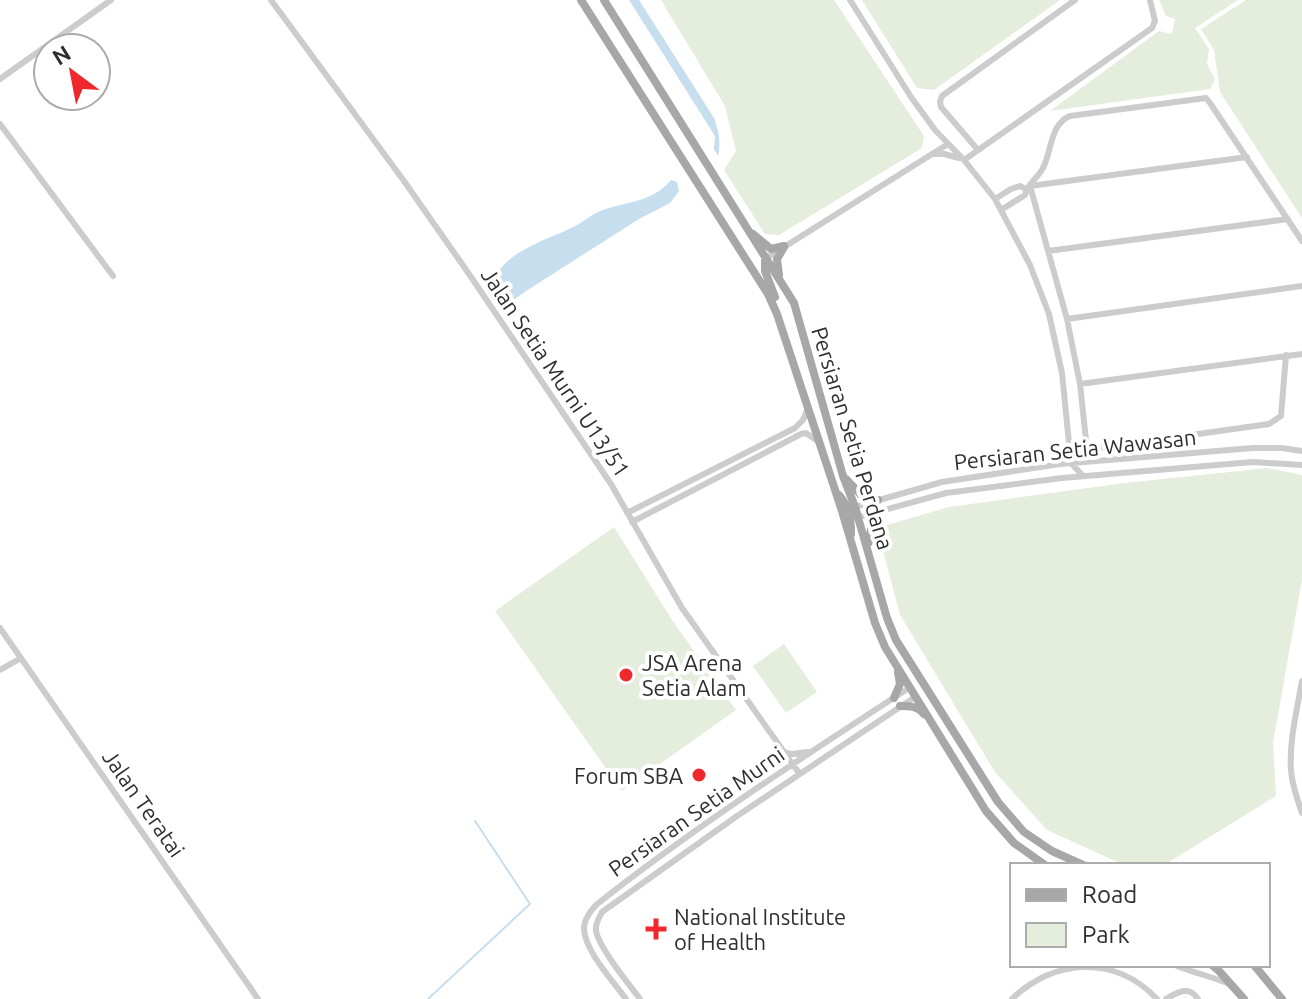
<svg xmlns="http://www.w3.org/2000/svg" width="1302" height="999" font-family="Ubuntu,sans-serif">
<style>
.green{fill:#e5eddc}
.water{fill:#c7deee}
.lines{fill:none;stroke-linecap:round;stroke-linejoin:round}
.stream{stroke:#c7deee;stroke-width:2}
.minor{stroke:#ccc;stroke-width:6}
.major{stroke:#a7a7a7;stroke-width:8}
.poi-dot{fill:#f1272e;stroke:#fff;stroke-width:3}
.labels{text-anchor:middle;dominant-baseline:central;stroke-width:8;stroke-linejoin:round;paint-order:stroke}
.street-label{font-size:22px;fill:#2f2f2f;stroke:#fff}
.poi-label{font-size:22px;fill:#2f2f2f;stroke:#fff;text-anchor:start}
</style>
<rect width="100%" height="100%" fill="#fff"/>
<path class="green" d="M661,0H834L924,136L922,148L779,235L765,234L724,170L736,151L725,106Z
M862,0H1060L934,90L917,88Z
M1159,0H1238L1195,28L1209,49L1207,64L1215,79L1210,89L1050,111L1159,31L1172,34L1175,19L1166,16Z
M1246,0H1302V218L1220,92L1214,50L1201,29Z
M1267,468L1302,475V579L1273,743L1276,796L1164,865H1124L1047,830L995,772L900,615L877,528L949,507L1125,483Z
M614,527L672,620L736,710L622,791L495,611Z
M784,644L817,692L786,713L753,666Z"/>
<path class="water" d="M629,0H639L714,118C719,131 721,143 718,156L714,149L715,136Z
M671,180L677,182L679,191L670,203L639,219L523,293L515,299L513,309L510,312C465,264 538,244 571,228C581,224 589,216 598,212C624,201 651,204 671,180Z"/>
<g class="lines">
<path class="stream" d="M428,999L530,904L475,821"/>
<path class="minor" d="M271,0L404,181L469,274L611,484L682,608L799,773
M850,0L911,97L935,130L964,160L995,199L1030,265L1049,314L1062,373L1071,463L1083,476
M0,79L111,0
M0,124L113,276
M978,150L941,107L940,101L942,96L1075,0
M932,154H944L959,158
M964,160L1152,28L1155,21L1150,0
M1030,186L1067,319L1080,384L1086,440L1089,445L1099,448L1269,424L1281,416L1286,355
M1030,186L1247,157
M995,199L1011,189L1020,186L1026,189
M1001,210L1025,195C1027,184 1038,178 1043,168C1052,151 1050,124 1070,116L1206,98L1210,103L1302,241
M1048,251L1288,219
M765,259L948,144
M1067,319L1302,286
M1080,384L1302,354
M855,507L942,482L1060,464L1253,448H1282L1302,451
M627,513L795,428L803,420L808,408
M859,517L946,493L1062,478L1253,462L1302,465
M632,522L801,434L806,433L819,442
M0,628L258,999
M0,670L21,658
M1302,681C1297,710 1289,741 1291,770C1292,784 1297,799 1302,813
M784,752L791,754L808,752
M1175,965C1193,973 1211,976 1229,984
M626,999C613,981 583,949 584,927C585,918 590,912 596,905C696,826 803,757 909,688
M640,999C629,984 599,948 596,931C595,923 599,918 602,912L737,816L915,697
M1012,999C1054,958 1116,955 1157,999
M1166,999C1178,992 1189,985 1198,999"/>
<path class="major" d="M581,0L768,294L777,314L842,511L875,623L885,647L986,811L1014,843L1045,865
M604,0L794,303L843,476L855,507L887,618L896,640L998,802L1024,832L1052,851L1083,865
M753,234L771,249L784,246
M765,261V271L775,297
M779,275L777,259L784,247
M846,479L862,496L878,500
M839,495C850,508 851,518 851,534
M869,542L872,524L882,511
M894,698L900,684L898,672
M900,706C910,706 917,706 924,714
M1212,965L1219,971L1244,999
M1254,965L1282,999"/>
</g>
<g class="poi-dot">
<circle cx="626" cy="675" r="8"/>
<circle cx="699" cy="775" r="8"/>
<path d="M652 917h8v8h8v8h-8v8h-8v-8h-8v-8h8z"/>
</g>
<g class="labels">
<g class="street-label">
<text transform="translate(556 372) rotate(56)">Jalan Setia Murni U13/51</text>
<text transform="translate(853 438) rotate(73)">Persiaran Setia Perdana</text>
<text transform="translate(1075 449) rotate(-6)">Persiaran Setia Wawasan</text>
<text transform="translate(144 803) rotate(55)">Jalan Teratai</text>
<text transform="translate(696 811) rotate(-35)">Persiaran Setia Murni</text>
</g>
<g class="poi-label">
<text x="642" y="662">JSA Arena<tspan x="642" dy="25">Setia Alam</tspan></text>
<text x="683" y="775" text-anchor="end">Forum SBA</text>
<text x="674" y="916">National Institute<tspan x="674" dy="25">of Health</tspan></text>
</g>
</g>
<rect x="1010" y="863" width="260" height="104" fill="#ffffff" stroke="#acacac" stroke-width="2"/>
<rect x="1026" y="889" width="40" height="12" fill="#a7a7a7" stroke="#acacac" stroke-width="2"/>
<text x="1082" y="903" font-size="24" fill="#2f2f2f">Road</text>
<rect x="1026" y="923" width="40" height="24" fill="#e5eddc" stroke="#acacac" stroke-width="2"/>
<text x="1082" y="943" font-size="24" fill="#2f2f2f">Park</text>
<g transform="translate(72 72) rotate(328)"><circle r="38" fill="#ffffff" stroke="#acacac" stroke-width="2"/>
<path d="M0-6L14 30L0 20L-14 30Z" fill="#f1272e"/>
<text y="-12" font-size="22" font-weight="bold" text-anchor="middle" fill="#2f2f2f">N</text>
</g>
</svg>
